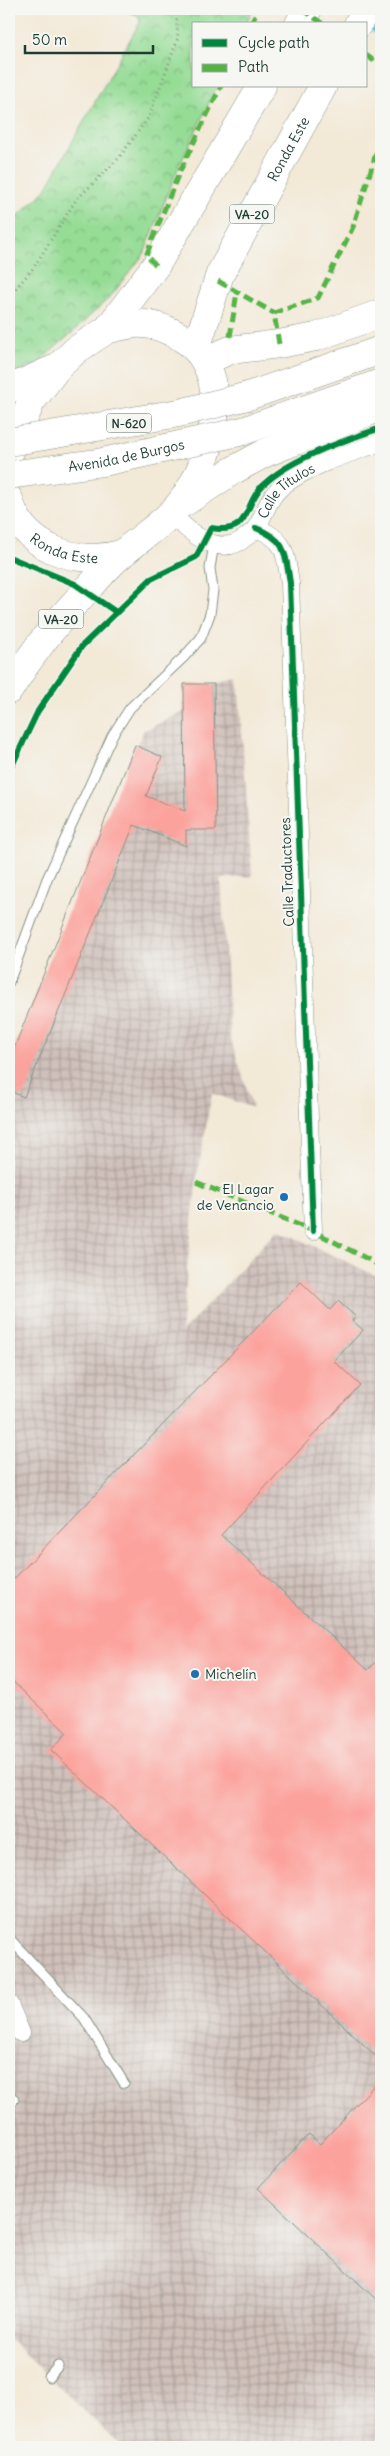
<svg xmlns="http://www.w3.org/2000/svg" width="390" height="2456" font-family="Delius,sans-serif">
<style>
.industrial{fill:url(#industrial-grid)}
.park{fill:url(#park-crowns);stroke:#5a8c64}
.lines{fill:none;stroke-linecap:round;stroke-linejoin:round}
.canal{stroke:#59b8d7;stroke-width:18}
.building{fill:#fca29c}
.lane-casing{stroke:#899386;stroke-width:11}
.street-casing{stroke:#899386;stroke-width:19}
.highway-casing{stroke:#899386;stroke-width:29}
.path{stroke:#899386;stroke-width:3;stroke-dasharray:1 4;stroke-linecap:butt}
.lane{stroke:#fff;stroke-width:9}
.street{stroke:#fff;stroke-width:18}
.highway{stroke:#fff;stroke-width:28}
.highway-bridge-casing{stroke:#899386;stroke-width:29;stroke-linecap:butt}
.highway-bridge{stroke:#fff;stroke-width:28}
.quiet{stroke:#55b346;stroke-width:5;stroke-dasharray:10 5;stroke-linecap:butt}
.cycleway-casing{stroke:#f6f6f2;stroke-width:9}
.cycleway{stroke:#00873e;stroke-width:6}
.poi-dot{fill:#1f6fb2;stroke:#f6f6f2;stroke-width:2}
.labels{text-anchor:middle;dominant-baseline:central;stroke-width:4;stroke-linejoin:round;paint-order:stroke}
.shield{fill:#f6f6f2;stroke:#60746d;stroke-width:1}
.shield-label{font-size:12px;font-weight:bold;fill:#1f3d34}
.street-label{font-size:14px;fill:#1f3d34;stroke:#f6f6f2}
.poi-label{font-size:14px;fill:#1f3d34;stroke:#f6f6f2;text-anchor:end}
</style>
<defs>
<pattern id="industrial-grid" width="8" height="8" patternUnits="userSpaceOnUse" patternTransform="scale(1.25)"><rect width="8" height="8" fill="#cfc0ba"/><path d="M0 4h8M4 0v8" fill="none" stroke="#a79d98"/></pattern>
<pattern id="park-crowns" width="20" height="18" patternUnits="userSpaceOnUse" patternTransform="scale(1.25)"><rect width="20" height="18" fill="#95dc95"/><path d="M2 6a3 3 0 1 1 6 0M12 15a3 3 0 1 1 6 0" fill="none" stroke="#79b47a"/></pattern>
</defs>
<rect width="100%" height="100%" fill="#f6f6f2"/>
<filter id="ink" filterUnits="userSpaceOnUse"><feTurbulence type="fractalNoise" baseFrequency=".02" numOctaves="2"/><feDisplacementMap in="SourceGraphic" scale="10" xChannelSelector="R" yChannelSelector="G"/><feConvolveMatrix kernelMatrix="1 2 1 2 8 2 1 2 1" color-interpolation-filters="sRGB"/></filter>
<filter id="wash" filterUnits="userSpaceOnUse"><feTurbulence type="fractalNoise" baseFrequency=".0096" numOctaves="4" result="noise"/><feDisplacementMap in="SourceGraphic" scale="20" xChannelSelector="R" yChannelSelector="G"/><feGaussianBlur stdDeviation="1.12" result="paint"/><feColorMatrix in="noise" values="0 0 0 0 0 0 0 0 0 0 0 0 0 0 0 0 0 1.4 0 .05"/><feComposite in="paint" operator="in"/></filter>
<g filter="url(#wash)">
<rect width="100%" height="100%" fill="#f3e9d7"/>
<path class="industrial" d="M238,679L252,876L221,879L230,1037L253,1108L212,1093L196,1182L181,1333L278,1229L381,1278V2447H122L9,2339V1061L143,731L183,712L184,684H214Z"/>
<path class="park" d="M117,9H253L246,24H194V86H217L176,173L144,254L111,296L73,332L35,365L9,376V224L44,192L140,22L138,15Z"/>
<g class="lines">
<path class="canal" d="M357,9L381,27"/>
</g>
<g id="blocks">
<path class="building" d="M184,684H214L216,830H186V846L134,825L24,1097L9,1091V1061L135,745L162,757L146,796L185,811Z
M301,1282L330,1310L338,1301L356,1317L352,1320L363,1330L334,1361L360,1385L221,1535L368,1670L381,1656V2061L51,1750L67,1733L9,1678V1584Z
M381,2078V2304L258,2188L309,2134L320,2144Z"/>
</g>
</g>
<g filter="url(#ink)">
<use href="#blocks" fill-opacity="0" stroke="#899386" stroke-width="1"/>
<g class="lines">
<g class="lane-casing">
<path id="lane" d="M9,982L47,879L112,736L130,708L183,658L201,638L210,614L213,590L210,568L214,544
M9,1938L84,2018L124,2083
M9,2095L14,2099
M49,2377L58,2366"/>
</g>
<g class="street-casing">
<g id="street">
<path id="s1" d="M171,513C188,532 220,560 246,537C250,534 255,531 257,527C268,507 269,494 289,481C316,463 351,453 381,442"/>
<path d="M256,528C287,540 285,553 290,583L313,1231"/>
<path d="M9,2004L21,2033"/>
</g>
</g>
<g class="highway-casing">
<g id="highway">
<path d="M299,24L308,9"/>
<path d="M358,24L366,9"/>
<path id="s2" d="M196,349L220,274L323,86"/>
<path d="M205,361L230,350L279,344L316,337L381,313"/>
<path d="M9,389L54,369"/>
<path d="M248,396L381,350"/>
<path d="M243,431L381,383"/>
<path d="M9,454L31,402L58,367L76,350L108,329L156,265L262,86"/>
<path id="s3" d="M9,499C21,547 76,567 121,554"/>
<path d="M185,502L232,471L265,453L381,407"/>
<path d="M9,690C31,654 57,621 86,591C98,578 109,564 123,553C140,538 163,524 178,506C208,471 231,396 200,354C186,336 157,322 134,324C125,325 116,328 108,329"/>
</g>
</g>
<path class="path" d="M9,296L32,270L76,200L118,159L149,117L178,38L176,9"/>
<use href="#lane" class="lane"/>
<use href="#street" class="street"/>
<use href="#highway" class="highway"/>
<g class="highway-bridge-casing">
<g id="highway-bridge">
<path d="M9,442L179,413L248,396"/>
<path id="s4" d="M9,475L103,462L243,431"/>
</g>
</g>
<use href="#highway-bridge" class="highway-bridge"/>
<path class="quiet" d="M302,9L323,24
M251,24L258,9
M366,55L381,66
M156,265L146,256L178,175L221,86
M218,281L274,313
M230,337L237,292
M279,344L274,313L318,298L353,227L379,144L381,79
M196,1182L313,1231L381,1266"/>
<g class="cycleway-casing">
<path id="cycleway" d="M256,528C287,540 285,553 290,583L313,1231
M9,557L75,584L116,612
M9,772L38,711L82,646L151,579L196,557L211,528C253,535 242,504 264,484C292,458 345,440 381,428"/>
</g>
<use href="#cycleway" class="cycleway"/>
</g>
</g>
<g class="poi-dot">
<circle cx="284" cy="1197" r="5"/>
<circle cx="195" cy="1674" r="5"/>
</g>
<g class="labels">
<g class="shield">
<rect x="229.5" y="204.5" width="45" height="19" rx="4"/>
<rect x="106.5" y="413.5" width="45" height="19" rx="4"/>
<rect x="38.5" y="609.5" width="45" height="19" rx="4"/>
</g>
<g class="shield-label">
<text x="252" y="214">VA-20</text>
<text x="129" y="423">N-620</text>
<text x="61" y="619">VA-20</text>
</g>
<g class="street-label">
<text stroke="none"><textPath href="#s2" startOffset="221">Ronda Este</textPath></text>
<text stroke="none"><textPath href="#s4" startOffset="119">Avenida de Burgos</textPath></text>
<text stroke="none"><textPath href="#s1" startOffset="151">Calle Títulos</textPath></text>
<text stroke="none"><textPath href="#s3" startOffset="80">Ronda Este</textPath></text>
<text transform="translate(287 872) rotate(-92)">Calle Traductores</text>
</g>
<g class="poi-label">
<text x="274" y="1189">El Lagar<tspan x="274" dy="16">de Venancio</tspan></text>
<text x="205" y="1674" text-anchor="start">Michelín</text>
</g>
</g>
<rect width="390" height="2456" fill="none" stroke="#f6f6f2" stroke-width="30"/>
<rect x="192" y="22" width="175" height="65" fill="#f6f6f2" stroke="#a0aca6"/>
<rect x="202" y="39" width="25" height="8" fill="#00873e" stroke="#a0aca6"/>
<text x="238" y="48" font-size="15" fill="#1f3d34">Cycle path</text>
<rect x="202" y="64" width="25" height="8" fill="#55b346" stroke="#a0aca6"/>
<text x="238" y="72" font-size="15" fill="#1f3d34">Path</text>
<path d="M25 45v8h128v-8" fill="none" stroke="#1f3d34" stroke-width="2.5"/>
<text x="32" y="45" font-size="15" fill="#1f3d34" stroke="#f6f6f2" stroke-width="4" paint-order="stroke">50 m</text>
</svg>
